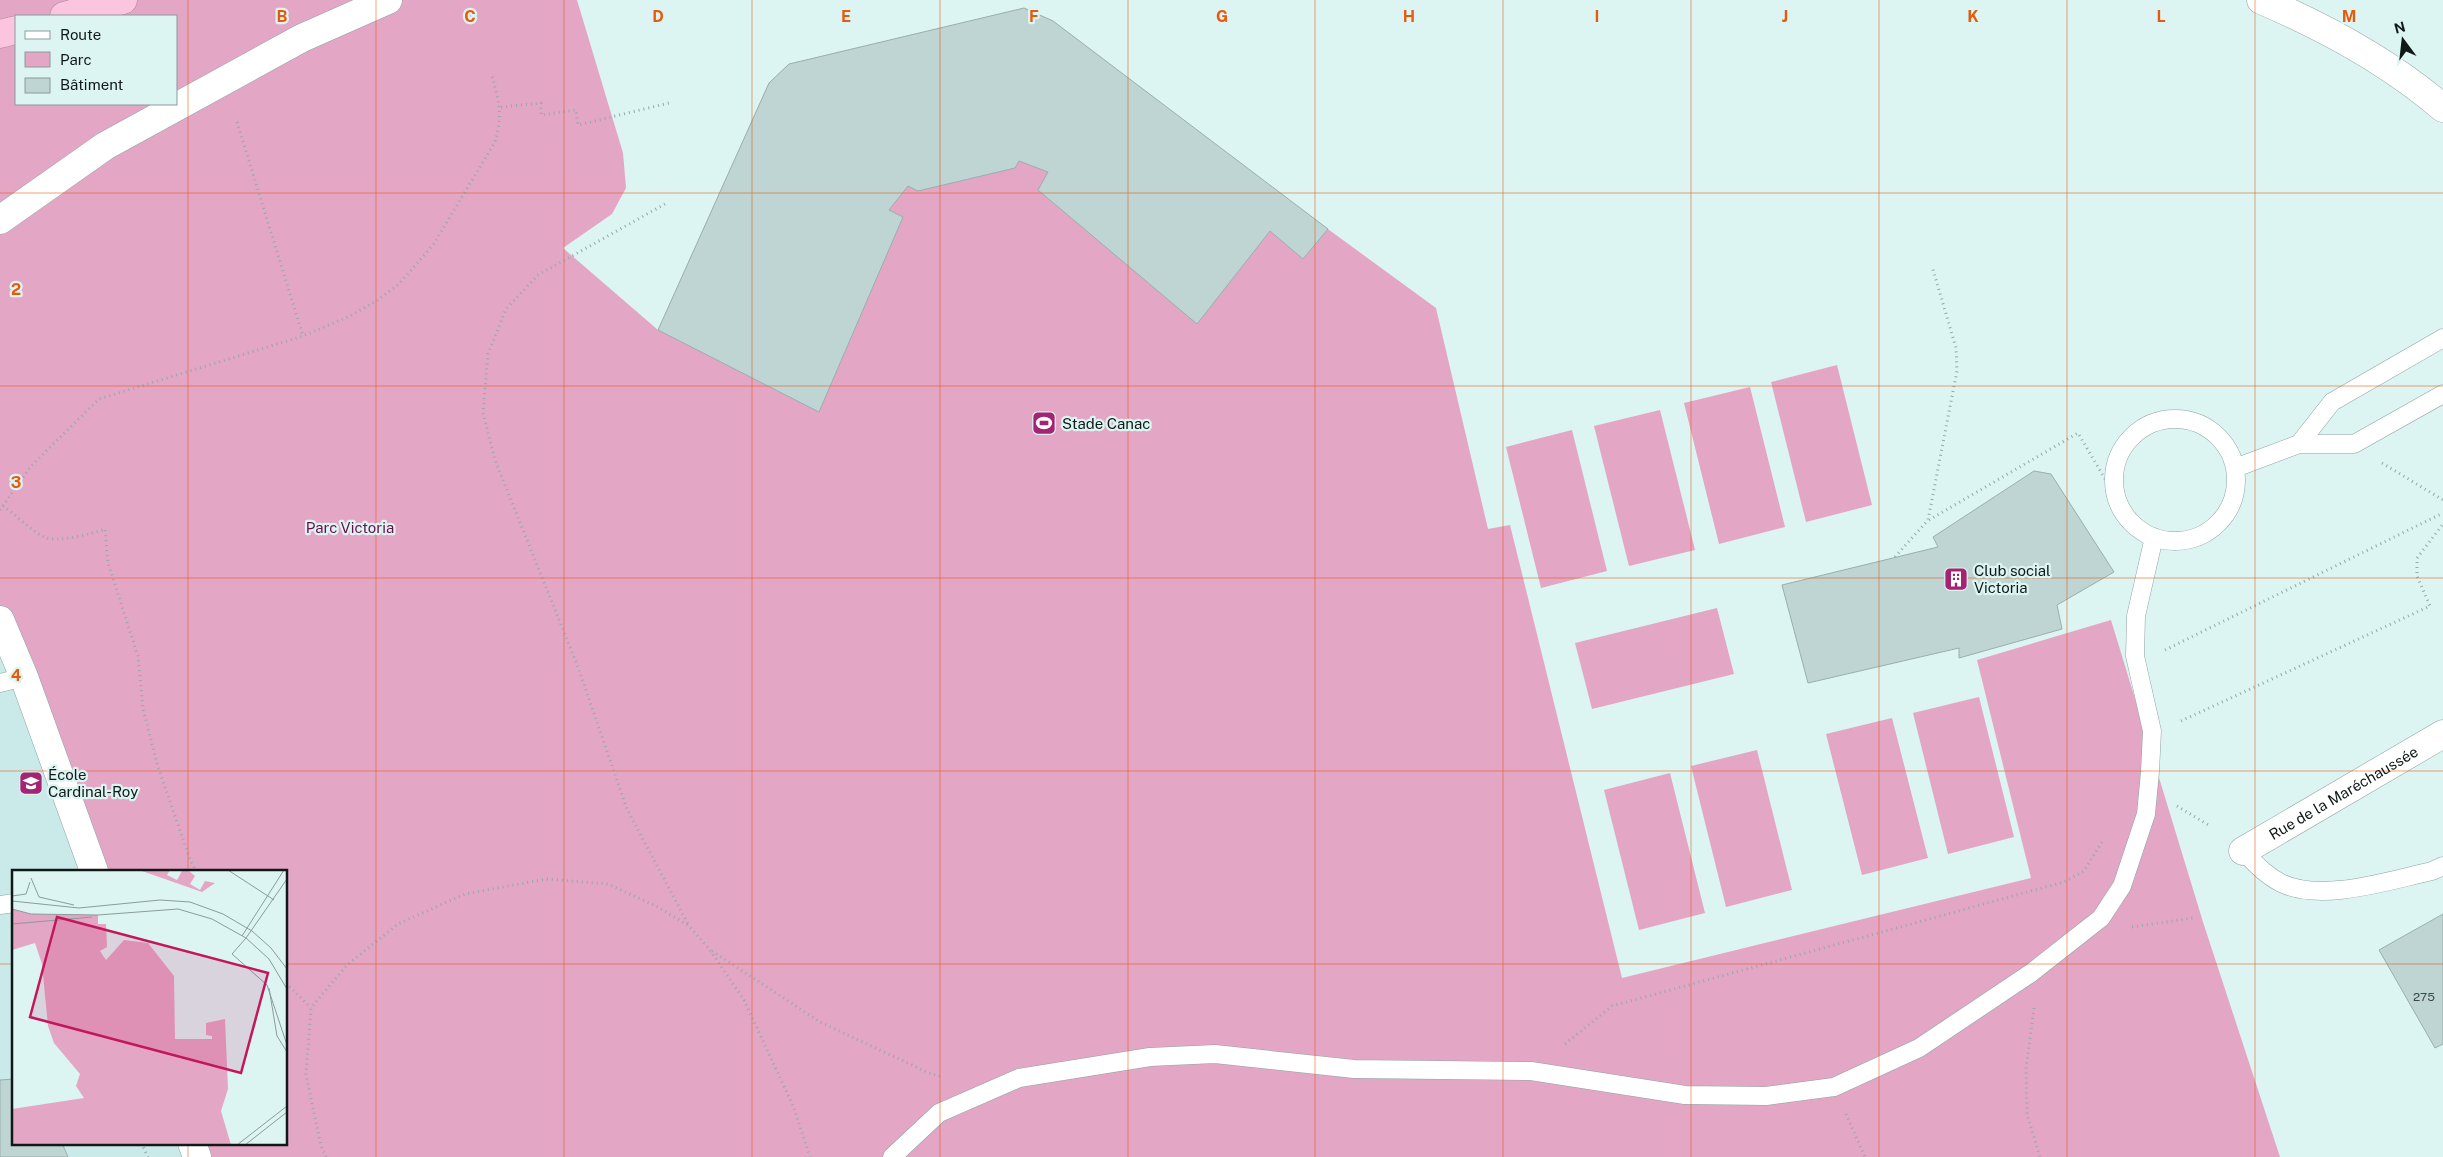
<svg xmlns="http://www.w3.org/2000/svg" width="2443" height="1157" font-family="'Public Sans',sans-serif">
<style>
.built{fill:#c9eae9}
.green{fill:#e4a6c5;fill-rule:evenodd}
.building{fill:#bed5d4;stroke:#99afae}
.lines{fill:none;stroke-linecap:round;stroke-linejoin:round}
.service-casing{stroke:#8ea4a3;stroke-width:19}
.minor-casing{stroke:#8ea4a3;stroke-width:29}
.tertiary-casing{stroke:#8ea4a3;stroke-width:29}
.motorway-casing{stroke:#a98899;stroke-width:29}
.path{stroke:#96a8a7;stroke-width:3;stroke-dasharray:1 4;stroke-linecap:butt}
.service{stroke:#fff;stroke-width:18}
.minor{stroke:#fff;stroke-width:28}
.tertiary{stroke:#fff;stroke-width:28}
.motorway{stroke:#fbc4df;stroke-width:28}
.grid{fill:none;stroke:#e8590c;stroke-width:1;stroke-opacity:0.55}
.labels{text-anchor:middle;dominant-baseline:central;stroke-width:4.5;stroke-linejoin:round;paint-order:stroke}
.number-label{font-size:12px;fill:#3c4847}
.poi-label{font-size:15px;fill:#101918;stroke:#dcf4f2;text-anchor:start}
.park-label{font-size:15px;fill:#6b0f49;stroke:#dcf4f2}
.street-label{font-size:15px;fill:#101918;stroke:#dcf4f2}
.inset-road{fill:none;stroke:#8a9c9b;stroke-width:1}
.view{fill:#c2185b;fill-opacity:0.15;stroke:#c2185b;stroke-width:2.5}
.inset-edge{fill:none;stroke:#101918;stroke-width:2.5}
.grid-label{font-size:16px;text-anchor:middle;font-weight:bold;fill:#e8590c;stroke:#dcf4f2;stroke-width:4.5;stroke-linejoin:round;paint-order:stroke}
</style>
<rect width="100%" height="100%" fill="#dcf4f2"/>
<path class="built" d="M0,620L94,871H14V1143H192L197,1157H0Z"/>
<path class="green" d="M0,0H577L623,153L626,188L612,214L563,248L658,330L769,83L789,64L1024,8L1053,21L1262,181L1436,308L1488,529L1510,525L1622,978L2031,878L1977,660L2111,620L2203,922L2280,1157H197L192,1143H286V871H94L0,620ZM16,16H176V104H16Z
M1837,365L1872,505L1806,522L1771,382Z
M1750,387L1785,527L1719,544L1684,403Z
M1660,410L1695,550L1629,566L1594,426Z
M1572,430L1607,571L1541,588L1506,447Z
M1717,608L1734,674L1592,709L1575,643Z
M1979,697L2014,837L1948,854L1913,713Z
M1892,718L1928,858L1862,875L1826,734Z
M1757,750L1792,890L1726,907L1691,766Z
M1670,773L1705,913L1639,930L1604,790Z"/>
<path class="building" d="M1024,8L1053,21L1328,229L1303,259L1270,231L1197,324L1038,190L1048,172L1019,161L1015,168L918,191L908,186L889,210L903,217L819,412L658,330L769,83L789,64Z
M2034,471L2051,474L2114,572L2057,605L2062,629L1959,658V648L1808,683L1782,585L1938,547L1933,537Z
M2443,914V1044L2435,1048L2379,950Z
M14,1079V1143H62L68,1157H0V1080Z"/>
<g class="lines">
<g class="service-casing">
<path id="service" d="M2114 480a61 61 0 1 1 122 0a61 61 0 1 1-122 0Z
M2299,444L2332,402L2443,338
M2235,468L2299,444H2354L2443,394
M0,683L24,677
M2243,851C2255,863 2265,875 2281,883C2322,903 2390,880 2432,871L2443,866
M0,905L14,903
M892,1157L939,1113L1019,1078L1150,1057L1215,1054L1354,1069L1531,1071L1685,1095L1766,1096L1834,1087L1919,1048L2031,973L2101,918L2122,886L2146,814L2150,772L2152,731L2135,656L2136,616L2154,537"/>
</g>
<g class="minor-casing">
<g id="minor">
<path d="M0,220L105,146L302,38L388,0"/>
<path d="M0,620L24,677L94,871"/>
<path id="s1" d="M2243,851L2443,734"/>
<path d="M192,1143L197,1157"/>
</g>
</g>
<g class="tertiary-casing">
<path id="tertiary" d="M2261,0C2327,28 2389,62 2443,108"/>
</g>
<g class="motorway-casing">
<path id="motorway" d="M64,16L123,0
M0,34L16,30"/>
</g>
<path class="path" d="M501,107L541,103V115L576,110L578,125L669,103
M237,122L303,336
M665,204L538,275L506,309L488,354L483,413L495,460L578,667L627,809L689,926
M2382,463L2443,500
M3,506C16,515 30,530 44,537C58,543 91,534 105,529L108,563L138,656L143,709L158,767L191,862L196,871
M0,510L31,466L99,399L303,336L350,316L378,300L399,284L433,245L495,142C503,115 499,102 492,76
M1929,520L2078,433L2115,496
M1895,557L1928,520L1957,371L1956,348L1932,266
M2165,650L2443,513
M2181,721L2430,606L2417,576V558L2443,524
M2177,806L2210,826
M2132,927L2193,918
M712,951L820,1022L929,1073L942,1077
M286,983L311,1008
M2034,1008L2026,1068L2027,1114L2040,1157
M1565,1044L1612,1006L2064,882L2084,871L2103,840
M1846,1114L1865,1157
M141,1143L148,1157
M326,1157L321,1146L306,1075L311,1008L347,965L398,924L465,894L546,879L608,884L658,907L689,926L710,950L744,1000L794,1108L810,1157"/>
<use href="#service" class="service"/>
<use href="#minor" class="minor"/>
<use href="#tertiary" class="tertiary"/>
<use href="#motorway" class="motorway"/>
</g>
<path class="grid" d="M188,0V871M376,0V1157M564,0V1157M752,0V1157M940,0V1157M1128,0V1157M1315,0V1157M1503,0V1157M1691,0V1157M1879,0V1157M2067,0V1157M2255,0V1157M0,193H2443M0,386H2443M0,578H2443M0,771H2443M0,964H14M286,964H2443M188,1143V1157"/>
<defs>
<g id="stadium-square" transform="scale(1.25)"><rect x="-9" y="-9" width="18" height="18" rx="4" fill="#a42373" stroke="#dcf4f2"/><path d="M0-5a6.5 5 0 1 0 0 10a6.5 5 0 1 0 0-10ZM-3.5-1.8h7v3.6h-7Z" fill="#fff"/></g>
<g id="building-square" transform="scale(1.25)"><rect x="-9" y="-9" width="18" height="18" rx="4" fill="#a42373" stroke="#dcf4f2"/><path d="M-4-6H4V6H1V3H-1V6H-4ZM-2.5-4.3h1.7v1.8h-1.7ZM.8-4.3h1.7v1.8H.8ZM-2.5-1h1.7V.8h-1.7ZM.8-1h1.7V.8H.8Z" fill="#fff"/></g>
<g id="school-square" transform="scale(1.25)"><rect x="-9" y="-9" width="18" height="18" rx="4" fill="#a42373" stroke="#dcf4f2"/><path d="M0-5L7-2L0 1L-7-2ZM-4 1L0 2.5L4 1V4Q0 6-4 4Z" fill="#fff"/></g>
</defs>
<g fill-rule="evenodd">
<use href="#stadium-square" x="1044" y="423"/>
<use href="#building-square" x="1956" y="579"/>
<use href="#school-square" x="31" y="783"/>
</g>
<g class="labels">
<g class="number-label">
<text x="2424" y="997">275</text>
</g>
<g class="poi-label">
<text x="1062" y="423">Stade Canac</text>
<text x="1974" y="570">Club social<tspan x="1974" dy="17">Victoria</tspan></text>
<text x="48" y="774">École<tspan x="48" dy="17">Cardinal-Roy</tspan></text>
</g>
<g class="park-label">
<text x="350" y="527">Parc Victoria</text>
</g>
<g class="street-label">
<text stroke="none"><textPath href="#s1" startOffset="116">Rue de la Maréchaussée</textPath></text>
</g>
</g>
<g transform="translate(12 870)">
<rect width="275" height="275" fill="#dcf4f2"/>
<path d="M127,0H158L155,5L165,10L170,1H177L183,6L178,14L188,20L193,11L203,13L190,22ZM0,39L19,44L86,45V54H94L95,77L88,81L94,90L112,70L136,73L162,106L163,169H200V166L194,165V153L213,149L216,219L209,241L219,275H0V239L72,228L64,216L68,204L42,173L36,156L30,94L23,73L0,80Z" fill="#e4a6c5"/>
<path class="inset-road" d="M216,0L262,30M19,8L27,27L62,35M275,9L234,68L257,89L275,119M0,26L14,24L18,12M0,31L67,38L148,30L178,32L211,44L240,61M0,39L19,44L86,45L166,39L200,49L234,68M0,54L80,47M240,61L259,78L275,99M230,66L272,0M234,68L220,84L255,115L275,175M257,118L265,166L275,182M225,275L275,236M233,275L275,242"/>
<path class="view" d="M45,47L256,103L229,203L18,147Z"/>
<rect width="275" height="275" class="inset-edge"/>
</g>
<g class="grid-label">
<text x="282" y="22">B</text>
<text x="470" y="22">C</text>
<text x="658" y="22">D</text>
<text x="846" y="22">E</text>
<text x="1034" y="22">F</text>
<text x="1222" y="22">G</text>
<text x="1409" y="22">H</text>
<text x="1597" y="22">I</text>
<text x="1785" y="22">J</text>
<text x="1973" y="22">K</text>
<text x="2161" y="22">L</text>
<text x="2349" y="22">M</text>
<text x="16" y="295">2</text>
<text x="16" y="488">3</text>
<text x="16" y="681">4</text>
</g>
<rect x="15" y="15" width="162" height="90" fill="#dcf4f2" stroke="#8a9c9b"/>
<rect x="25" y="31" width="25" height="8" fill="#ffffff" stroke="#8a9c9b"/>
<text x="60" y="40" font-size="15" fill="#101918">Route</text>
<rect x="25" y="52" width="25" height="15" fill="#e4a6c5" stroke="#8a9c9b"/>
<text x="60" y="65" font-size="15" fill="#101918">Parc</text>
<rect x="25" y="78" width="25" height="15" fill="#bed5d4" stroke="#8a9c9b"/>
<text x="60" y="90" font-size="15" fill="#101918">Bâtiment</text>
<g transform="translate(2403 40) rotate(345)" stroke="#dcf4f2" stroke-width="4" paint-order="stroke">
<path d="M0-4L9 19L0 12L-9 19Z" fill="#101918"/>
<text y="-8" font-size="14" font-weight="bold" text-anchor="middle" fill="#101918">N</text>
</g>
</svg>
